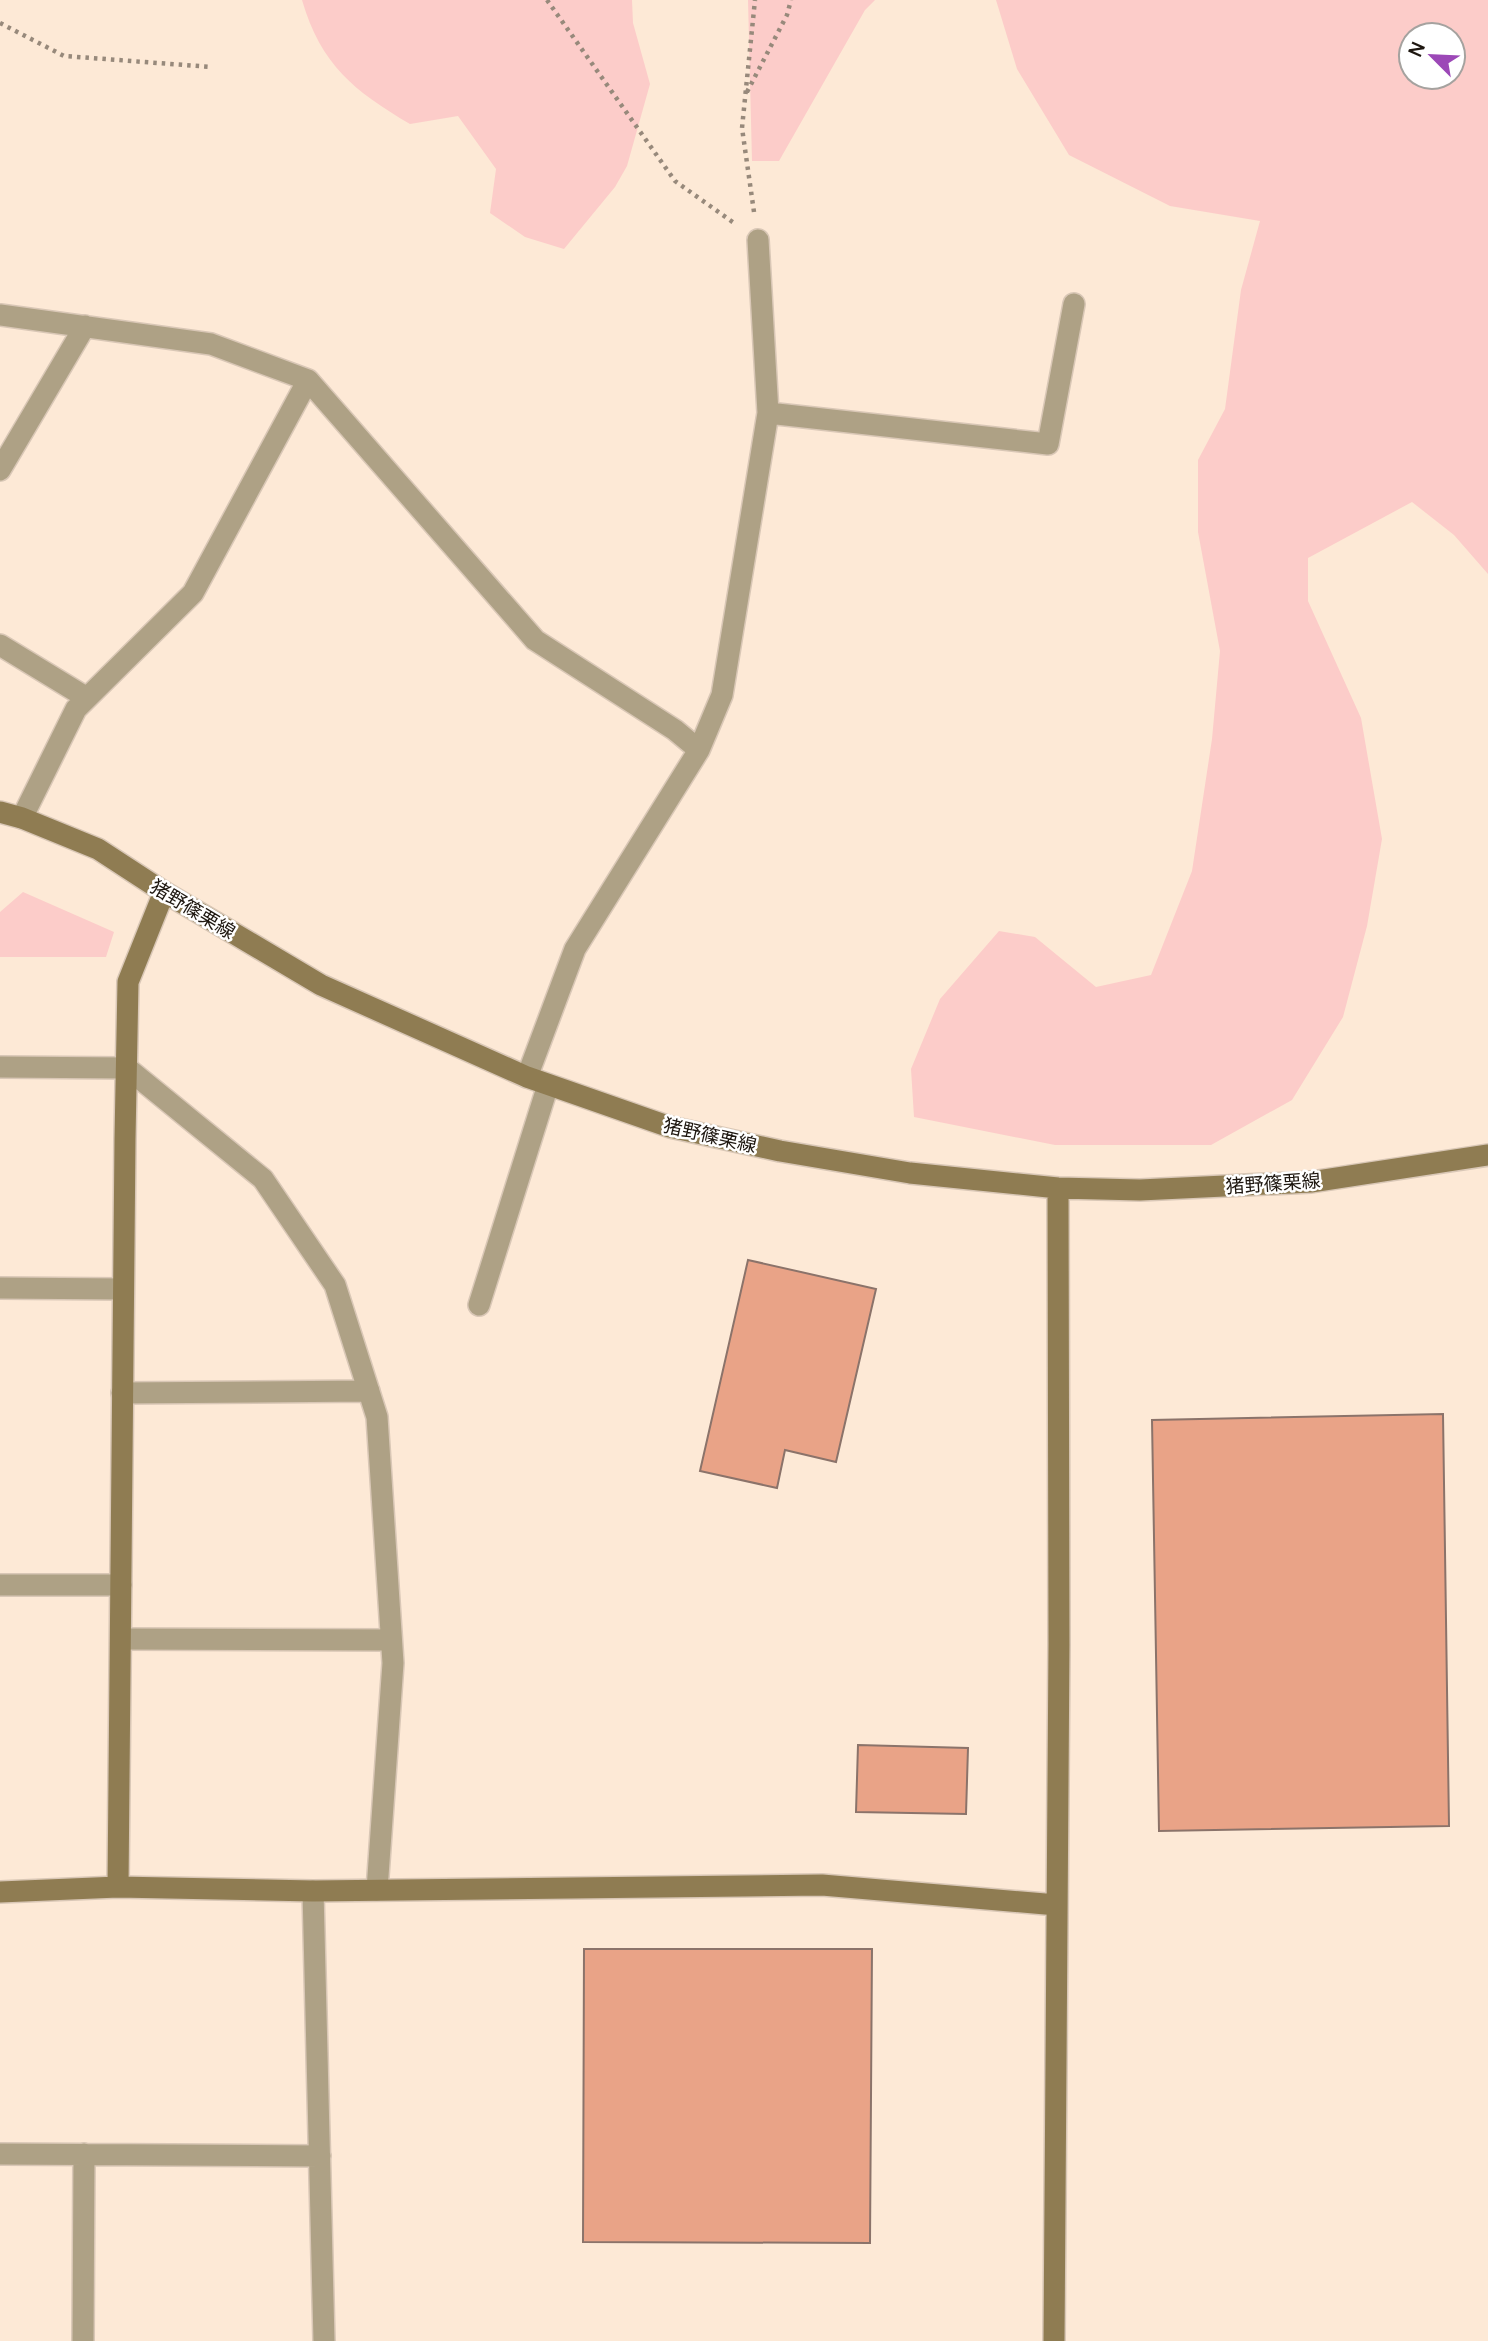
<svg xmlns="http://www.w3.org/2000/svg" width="1488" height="2341" font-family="Manrope,'Noto Sans JP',sans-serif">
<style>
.green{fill:#fcccc9;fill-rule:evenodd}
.building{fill:#e9a387;stroke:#8b736a;stroke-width:2}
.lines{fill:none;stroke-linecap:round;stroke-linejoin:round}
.street-casing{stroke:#d9c7b6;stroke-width:24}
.secondary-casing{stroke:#d9c7b6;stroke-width:24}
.path{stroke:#97897b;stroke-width:4.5;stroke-dasharray:3.5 5;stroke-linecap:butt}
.street{stroke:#aea185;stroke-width:21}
.secondary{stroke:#8f7c52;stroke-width:21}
.labels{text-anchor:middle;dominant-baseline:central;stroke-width:5;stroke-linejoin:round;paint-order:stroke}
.street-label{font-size:19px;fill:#1e1710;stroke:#fff}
</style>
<rect width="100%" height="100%" fill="#fde9d6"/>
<path class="green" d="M302,0H632L633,23L650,84L627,166L615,187L564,249L525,237L490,213L496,169L458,116L410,124C354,91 321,65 302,0Z
M748,0H875L865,10L779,161H752Z
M996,0H1488V574L1454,535L1412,502L1308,558V601L1361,718L1382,839L1367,926L1343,1017L1292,1100L1211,1145H1055L914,1117L911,1069L940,999L999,931L1035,937L1096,987L1151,975L1192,871L1212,739L1220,651L1198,532V460L1225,409L1241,290L1260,221L1170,206L1069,155L1017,69ZM1411,35H1453V77H1411Z
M23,892L114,932L106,957H0V912Z"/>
<path class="building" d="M748,1260L876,1289L836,1462L785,1450L777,1488L700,1471Z
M1443,1414L1449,1826L1159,1831L1152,1420Z
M858,1745L968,1748L966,1814L856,1812Z
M584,1949H872L870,2243L583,2242Z"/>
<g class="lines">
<g class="street-casing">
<path id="street" d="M0,315L211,344L308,380L535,640L675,730L699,750L575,949L527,1077
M768,413L1048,444L1074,304
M0,470L85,326
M0,645L87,698
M699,750L722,695L768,413L758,240
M22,818L76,709L193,593L308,380
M0,1067L127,1068L263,1179L335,1285L377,1417L393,1663L377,1890
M0,1288L123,1289
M479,1305L548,1085
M122,1393L369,1391
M0,1585H121
M121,1639L391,1640
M313,1891L324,2341
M0,2154L320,2156
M83,2341L84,2154"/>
</g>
<g class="secondary-casing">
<path id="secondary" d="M0,812L22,818L98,849L164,892L321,985L527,1077L670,1127L780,1151L910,1173L1058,1188L1140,1190L1311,1182L1488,1155
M118,1887L125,1139L128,982L164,892
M0,1892L118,1887L313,1891L822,1885L1057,1905
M1054,2341L1059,1644L1058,1188"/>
</g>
<path class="path" d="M547,0L675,181L734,223
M0,23L64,56L212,67
M747,92L787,15L791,0
M754,212L742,128L755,0"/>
<use href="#street" class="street"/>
<use href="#secondary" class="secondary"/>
</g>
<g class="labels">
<g class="street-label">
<text transform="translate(193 909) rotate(31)">猪野篠栗線</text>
<text transform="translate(710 1135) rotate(13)">猪野篠栗線</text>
<text transform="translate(1273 1183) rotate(-4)">猪野篠栗線</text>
</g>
</g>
<g transform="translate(1432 56) rotate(294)"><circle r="33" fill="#ffffff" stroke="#a5a29f" stroke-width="2"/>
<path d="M0-5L12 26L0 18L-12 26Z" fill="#9c48b7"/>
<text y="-10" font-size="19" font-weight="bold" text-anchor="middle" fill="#1e1710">N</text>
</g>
</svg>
